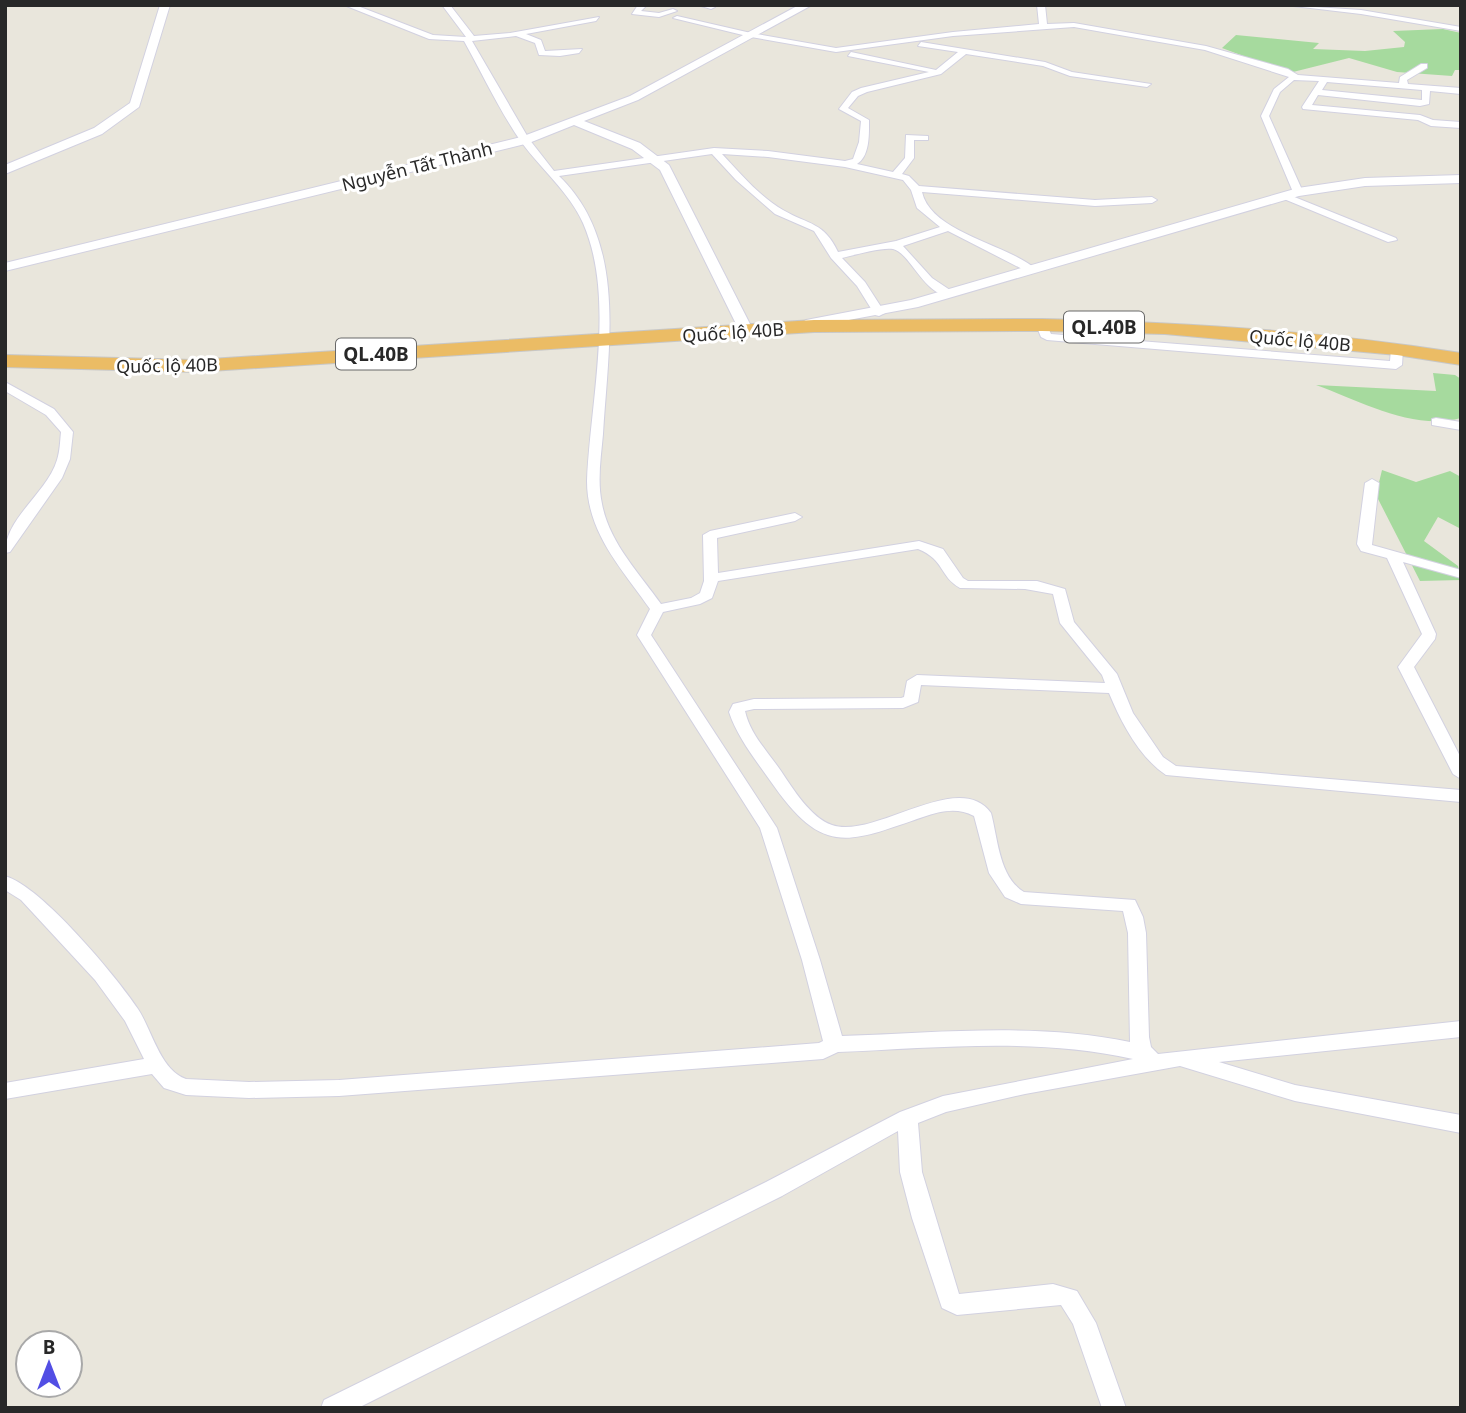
<svg xmlns="http://www.w3.org/2000/svg" width="1466" height="1413" font-family="'Noto Sans',sans-serif">
<style>
.green{fill:#a6da9e}
.lines{fill:none;stroke-linecap:round;stroke-linejoin:round}
.street-casing{stroke:#d2d1e0;stroke-width:2}
.secondary-casing{stroke:#d2d1e0;stroke-width:2}
.highway-casing{stroke:#c7c7c7;stroke-width:2}
.street{fill:#fff;fill-rule:evenodd}
.secondary{fill:#fff;fill-rule:evenodd}
.highway{fill:#ebbc65;fill-rule:evenodd}
.labels{text-anchor:middle;dominant-baseline:central;stroke-width:6;stroke-linejoin:round;paint-order:stroke}
.far-street-label{font-size:18px;fill:#282828;stroke:#fff}
.shield{fill:#fff;stroke:#686868;stroke-width:2}
.shield-label{font-size:19px;font-weight:bold;fill:#282828}
</style>
<rect width="100%" height="100%" fill="#e9e6dc"/>
<path class="green" d="M1443,29L1461,33V70H1455L1452,76L1397,72L1349,58L1289,73L1222,48L1236,35L1319,43L1313,49L1365,51L1404,47L1405,42L1393,31Z
M1433,373L1455,375L1461,379V418C1413,431 1360,401 1316,385L1436,391Z
M1382,470L1416,482L1450,471L1461,477V529L1438,517L1424,541L1458,566L1461,580L1420,581L1376,495Z"/>
<g class="lines">
<g class="street-casing">
<path id="street" d="M344,5H355L433,35L466,37L442,5H450L474,36L510,33L599,17L596,21L526,34L541,40L545,51L582,49L579,53L560,56L539,55L535,43L516,36L472,41L529,139L554,171L714,148L768,151L845,161L853,159L859,142L861,121L839,109L852,92L861,88L929,72L848,56L851,52L936,70L958,52L918,46L921,42L1045,62L1072,72L1151,84L1147,87L1070,76L1043,66L966,54L941,74L867,92L858,96L848,108L869,120C869,134 870,156 857,164L893,172L905,158L906,135L928,136V140H914V158L902,174L909,176L919,186L1095,200L1152,197L1157,200L1152,203L1095,206L922,192C931,233 1008,244 1037,270L1028,272L948,231L903,246L932,278L953,292V296C925,299 911,253 893,249C882,247 854,255 842,258L865,282L885,313L879,316L875,315L857,286L831,258L814,231L775,214L736,180L712,154L559,176C628,242 608,348 603,434C601,457 597,481 602,504C609,542 639,573 661,604L691,598L700,593L704,581L703,535L710,531L795,513L802,517L795,521L717,538L718,573L919,541L943,549L963,578L968,581H1037L1065,589L1074,622L1117,674L1133,713L1163,757L1176,766L1461,790V802L1166,775C1139,757 1121,722 1109,693L921,685L918,702L903,708L754,709L745,711C750,734 768,752 781,771C793,789 811,818 832,825C874,840 959,768 991,813C998,839 999,877 1024,892L1135,900L1143,917L1146,933L1149,1037L1151,1047L1158,1054L1461,1021V1037L1219,1062L1295,1085L1461,1115V1133L1295,1101L1180,1066L1025,1094L946,1112L918,1123L922,1172L959,1294L1053,1284L1077,1291L1096,1323L1126,1408H1102L1073,1324L1061,1305L957,1315L942,1308L912,1218L900,1172L898,1131L782,1196L358,1408H321L324,1400L766,1182L900,1112L943,1096L1133,1059C1036,1037 936,1048 838,1052L823,1059L339,1096L249,1098L186,1095L164,1088L152,1074L5,1099V1083L144,1059L125,1021L95,980L21,900L5,890V876C41,886 116,976 138,1009C152,1030 160,1070 186,1079L249,1082L339,1080L819,1043L823,1041L802,960L760,828L637,635L650,609C622,569 587,533 587,481C590,402 616,298 583,223C569,192 542,170 522,143C500,112 483,75 464,41L429,39ZM722,154L768,157L845,167L903,180L911,190L917,208L940,227L896,241L838,252C824,222 809,225 783,210C760,197 740,173 722,154ZM918,549C945,560 939,576 960,588L1025,589L1053,594L1060,623L1102,675L1105,683L917,675L907,681L904,697L901,698L754,699L733,704L729,712C738,739 758,763 774,786C824,857 850,842 923,817C941,811 957,807 974,816L989,873L1005,897L1021,904L1123,911L1128,933L1130,1042C1035,1022 938,1033 842,1036L820,960L777,828L651,635L663,612L700,604L712,598L718,581Z
M638,5H647L641,11L659,13L673,9L677,11L659,17L632,14Z
M698,5H713L715,7L711,9Z
M1037,5H1045L1047,24L1074,23L1206,46L1288,69L1298,75L1399,83L1400,77L1421,64H1427V68L1407,80L1408,84L1461,88V94L1430,91L1429,104L1420,106L1318,95L1312,105L1420,115L1433,120L1461,122V128L1431,126L1418,120L1303,109L1302,107L1319,81L1294,80L1280,92L1269,116L1303,192L1298,195L1293,192L1261,116L1274,89L1289,77L1205,50L1074,27L953,36L836,52L751,37L673,18L677,16L751,33L836,48L953,32L1039,24ZM1327,82L1422,90V100L1322,90Z
M1285,5L1361,10L1461,27V31L1361,14Z
M1287,194L1396,238L1397,240L1388,242L1284,199V195Z
M1042,322L1046,323L1051,334L1390,361L1391,349L1397,346L1403,349L1402,365L1396,369L1047,340L1041,337L1036,325Z
M5,382L54,409L73,432L70,459L62,478L10,552L5,553C5,518 47,493 57,460C60,451 60,441 61,432L46,415L5,391Z
M1436,418L1461,422V430L1432,425V419Z
M1372,479L1379,483L1372,545L1461,570V578L1403,562L1436,634L1435,639L1414,667L1461,758V779L1453,774L1398,667L1422,634L1387,558L1361,551L1357,544L1365,483Z"/>
</g>
<g class="secondary-casing">
<path id="secondary" d="M160,5H170L139,107L102,134L5,174V165L94,128L130,103Z
M799,5H812L638,100L584,121L640,143L669,165L751,326L772,325L775,328L772,331L741,334L660,170L632,149L574,125L529,143L5,271V263L521,137L630,96Z
M1461,175V183L1365,186L1299,196L918,307L806,328L799,324L806,320L911,300L1298,188L1365,178Z"/>
</g>
<g class="highway-casing">
<path id="highway" d="M1042,319C1182,322 1322,331 1461,353V365L1397,355L1165,334L1042,331L814,332L195,372L5,367V355L195,360L814,320Z"/>
</g>
<use href="#street" class="street"/>
<use href="#secondary" class="secondary"/>
<use href="#highway" class="highway"/>
</g>
<g class="labels">
<g class="far-street-label">
<text transform="translate(417 166) rotate(-14)">Nguyễn Tất Thành</text>
<text transform="translate(733 332) rotate(-4)">Quốc lộ 40B</text>
<text transform="translate(1300 340) rotate(5)">Quốc lộ 40B</text>
<text transform="translate(167 365) rotate(-1)">Quốc lộ 40B</text>
</g>
<g class="shield">
<rect x="1064" y="311.5" width="80" height="31" rx="5"/>
<rect x="336" y="338.5" width="80" height="31" rx="5"/>
</g>
<g class="shield-label">
<text x="1104" y="327">QL.40B</text>
<text x="376" y="354">QL.40B</text>
</g>
</g>
<rect width="1466" height="1413" fill="none" stroke="#282828" stroke-width="14"/>
<g transform="translate(49 1364)"><circle r="33" fill="#ffffff" stroke="#a9a9a9" stroke-width="2"/>
<path d="M0-5L12 26L0 18L-12 26Z" fill="#524ee4"/>
<text y="-10" font-size="19" font-weight="bold" text-anchor="middle" fill="#282828">B</text>
</g>
</svg>
